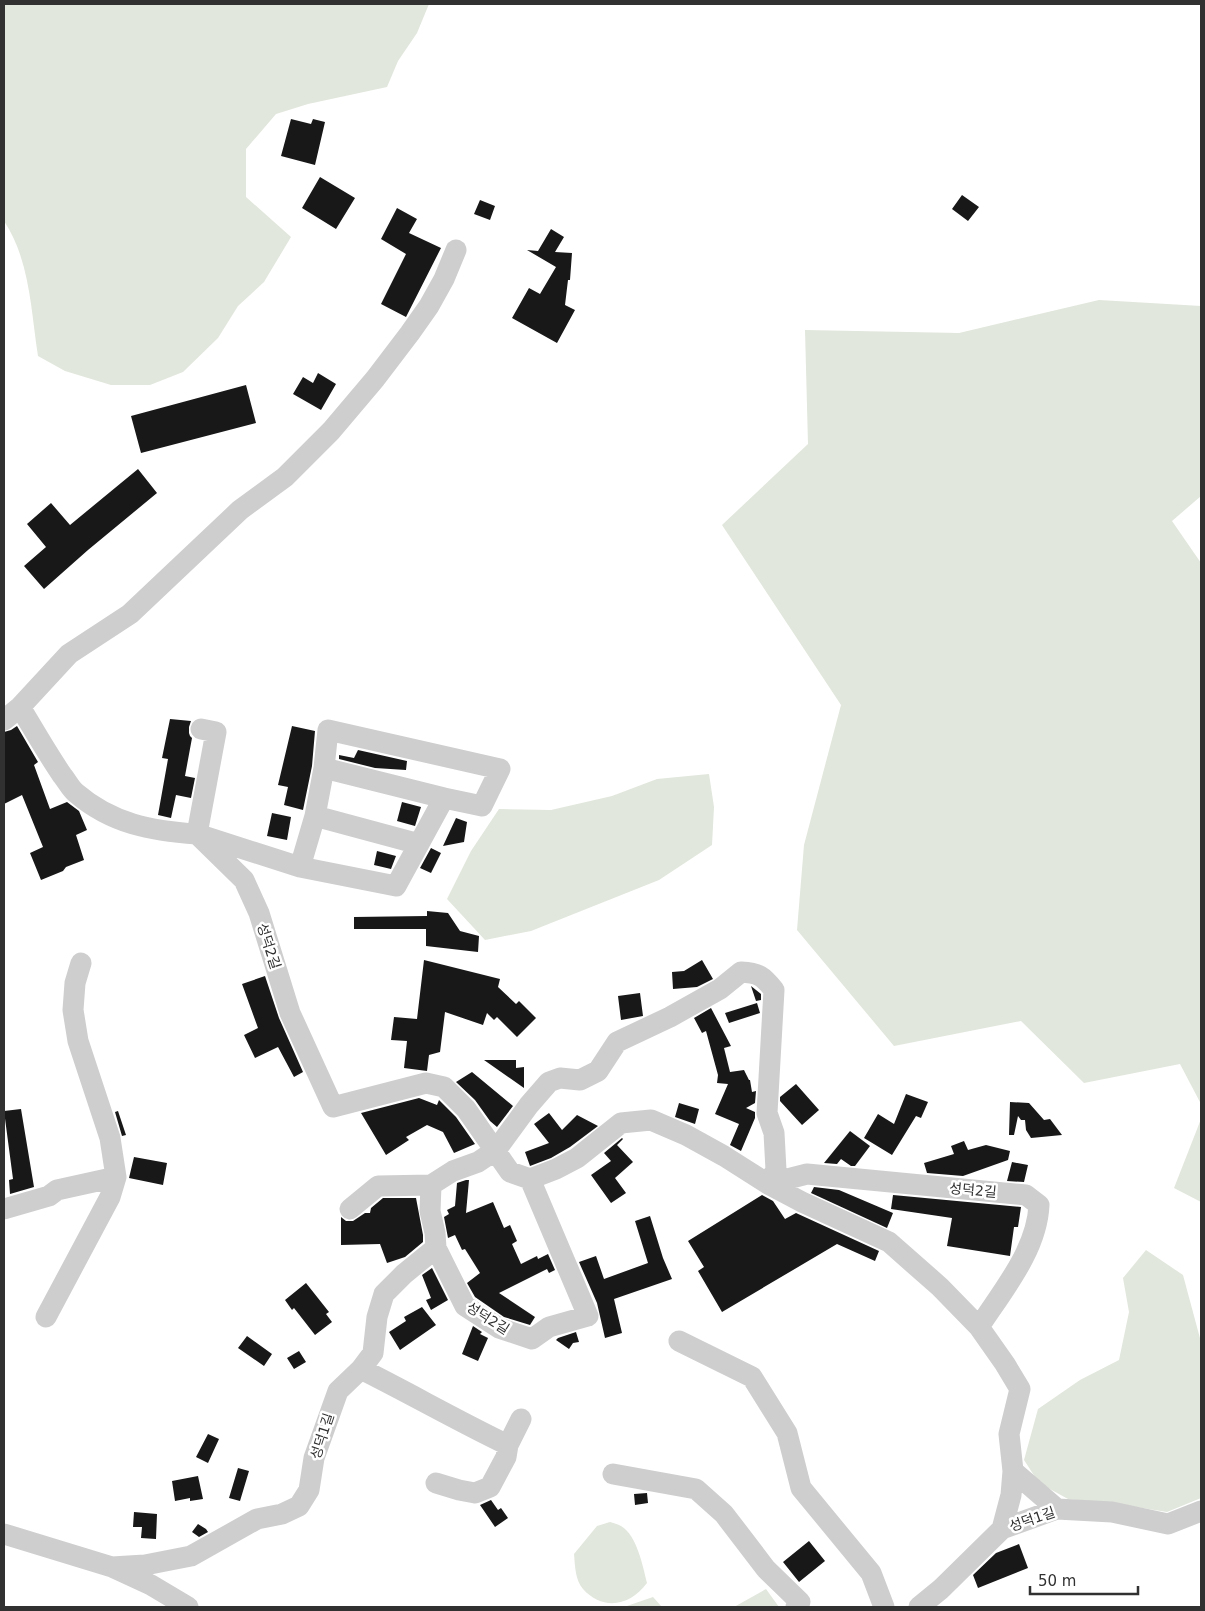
<svg xmlns="http://www.w3.org/2000/svg" width="1205" height="1611" font-family="'DejaVu Sans','Noto Sans KR',sans-serif">
<style>
.green{fill:#e1e7dc}
.building{fill:#181818}
.lines{fill:none;stroke-linecap:round;stroke-linejoin:round}
.minor{stroke:#cecece;stroke-width:21}
.labels{text-anchor:middle;dominant-baseline:central;stroke-width:5;stroke-linejoin:round;paint-order:stroke}
.street-label{font-size:14px;fill:#313131;stroke:#fff}
</style>
<rect width="100%" height="100%" fill="#fff"/>
<path class="green" d="M4,4H429L417,33L398,61L387,87L308,104L276,114L246,149V197L291,237L264,282L238,306L218,338L183,372L150,385H111L65,371L38,356C31,311 30,260 4,221Z
M1099,300L1201,306V496L1172,521L1201,563V1104L1180,1064L1084,1083L1021,1021L894,1046L797,930L804,845L841,705L722,525L808,444L805,330L959,333Z
M709,774L714,807L712,845L659,880L531,931L485,940L447,899L471,851L499,809L551,810L612,796L657,779Z
M1201,1119V1202L1174,1188Z
M1146,1250L1183,1275L1201,1342V1498L1167,1512L1124,1505L1068,1499L1039,1483L1024,1460L1038,1409L1080,1380L1119,1360L1129,1312L1123,1278Z
M610,1522C613,1523 618,1524 621,1526C637,1535 643,1567 647,1583C630,1606 603,1611 583,1589C575,1580 575,1565 574,1554L597,1526Z
M766,1589L779,1607H734Z
M653,1597L662,1607H623H624Z"/>
<path class="building" d="M291,119L311,124L313,119L325,122L315,165L281,156Z
M320,177L355,198L336,229L302,208Z
M962,195L979,207L968,221L952,209Z
M480,200L495,206L490,220L474,214Z
M397,208L417,219L409,233L441,248L406,317L381,304L406,254L381,239Z
M551,229L564,237L555,252L572,253L570,280H568L565,305L575,310L557,343L512,318L529,288L540,294L556,267L527,250L538,251Z
M318,373L336,384L321,410L293,394L303,377L313,383Z
M246,385L256,423L141,453L131,416Z
M138,469L157,493L88,550L44,589L24,566L46,547L27,524L51,503L70,525Z
M170,719L191,721L189,727V733L190,736L192,738L185,776L195,778L191,798L176,795L171,818L158,815L168,759L162,758Z
M17,726L38,762L34,765L50,809L67,802L79,811L87,830L76,835L84,860L66,867L63,871L41,880L30,853L43,847L22,795L4,804V732L11,730Z
M292,726L315,731L312,766L303,810L284,805L288,787L278,785Z
M358,750L407,761L406,770L375,768L339,759V755L354,758Z
M402,802L421,807L415,826L397,821Z
M272,813L291,817L287,840L267,836Z
M456,818L467,822L464,842L443,846Z
M431,848L441,853L431,873L420,868Z
M377,851L396,856L391,869L374,865Z
M427,911L448,913L460,931L479,936L478,952L426,946V929H354V917L427,916Z
M424,960L500,979L498,987L516,1004L519,1001L536,1018L517,1037L497,1017L494,1020L487,1013L483,1025L445,1012L440,1052L429,1055L427,1071L404,1068L407,1041L391,1040L394,1017L417,1019Z
M702,960L713,979L697,987L673,989L672,972L684,971Z
M265,976L279,1018L303,1072L294,1077L278,1047L255,1058L244,1035L258,1028L242,984Z
M751,986L761,994V1000L756,1001Z
M640,993L643,1016L621,1020L618,996Z
M757,1003L760,1013L729,1023L725,1013Z
M711,1008L731,1046L724,1048L730,1072L744,1070L749,1080H750L752,1092L756,1091L755,1103L746,1108L755,1112V1118L741,1151L730,1145L739,1124L715,1114L728,1084L717,1083L718,1075L706,1031L702,1033L694,1018Z
M484,1060H516V1068L524,1067V1088Z
M472,1072L513,1106L497,1127L490,1121L475,1100L456,1082Z
M796,1084L819,1110L802,1125L780,1101V1097Z
M906,1094L928,1102L921,1118L916,1116L892,1155L864,1138L878,1114L894,1124Z
M419,1098L437,1105L439,1100L456,1117L475,1144L454,1153L443,1132L427,1125L406,1137L409,1140L386,1155L361,1113Z
M1010,1102L1029,1103L1044,1120L1050,1119L1062,1135L1031,1138L1026,1130L1025,1120H1021L1018,1116L1014,1135H1009Z
M679,1103L699,1109L695,1124L675,1117Z
M21,1109L34,1187L10,1194L9,1180L13,1179L4,1111Z
M118,1111L126,1135L122,1136L115,1112Z
M549,1113L562,1130L577,1115L598,1126L570,1147L551,1158L530,1166L525,1152L549,1143L534,1124Z
M850,1131L870,1146L855,1166H851L841,1159L837,1164L824,1163Z
M622,1138L623,1139L617,1145L633,1162L615,1178L626,1193L611,1203L591,1175L611,1161L604,1153Z
M964,1141L968,1150L986,1145L1010,1151L1008,1160L963,1176L927,1173L924,1163L954,1154L951,1146Z
M134,1157L167,1163L163,1185L129,1178Z
M1012,1162L1028,1165L1024,1182L1007,1181Z
M466,1180H469L466,1213L493,1202L504,1228L510,1225L517,1241L512,1244L521,1264L537,1256L538,1259L548,1254L555,1270L549,1273L547,1269L499,1293L535,1317L530,1325L504,1317L475,1297L467,1283L480,1273L465,1249L462,1250L455,1235L448,1238L444,1217L449,1214L447,1210L455,1206L457,1183Z
M814,1187L839,1190L893,1213L887,1228L811,1193Z
M762,1195L773,1201L785,1219L796,1213L879,1251L875,1261L837,1244L722,1312L698,1271L704,1267L688,1241Z
M893,1195L1021,1207L1018,1227H1014L1010,1256L947,1246L952,1218L891,1209Z
M383,1198H416L423,1235V1242L405,1257L387,1263L380,1244L341,1245V1217L346,1221H353L365,1213H370L371,1208Z
M650,1216L663,1258L672,1279L614,1299L622,1333L605,1338L597,1303L579,1262L596,1256L604,1279L648,1263L635,1221Z
M432,1268L448,1300L431,1310L426,1300L431,1298L422,1275Z
M306,1283L329,1312L326,1314L332,1322L315,1335L294,1308L292,1310L285,1300Z
M422,1307L436,1325L400,1350L389,1332L406,1321L404,1317Z
M473,1326L482,1332L480,1334L488,1338L478,1361L462,1354Z
M576,1332L579,1342L573,1343L569,1349L556,1340L558,1338Z
M247,1336L272,1354L264,1366L238,1348Z
M299,1351L306,1362L294,1369L287,1358Z
M208,1434L219,1439L208,1463L196,1457Z
M238,1468L249,1471L240,1501L229,1498Z
M198,1476L203,1499L190,1501V1498L175,1501L172,1481Z
M647,1493L648,1503L635,1505L634,1494Z
M491,1500L498,1510L501,1508L508,1518L495,1527L480,1505Z
M134,1512L157,1514L156,1539L141,1538L142,1527H133Z
M198,1524L206,1529L208,1532L199,1537L192,1532Z
M809,1541L825,1561L799,1582L783,1562Z
M1019,1544L1028,1568L978,1588L973,1575L996,1553Z"/>
<g class="lines">
<path class="minor" d="M20,707C34,730 47,753 62,775C67,781 71,789 76,793C112,824 152,831 197,834L244,880L259,913L290,1013L333,1107L426,1083L444,1087L466,1109L510,1172L530,1179L556,1169L577,1158L621,1123L651,1120L686,1135L724,1156L768,1184L802,1202L889,1242L940,1287L979,1327L1005,1364L1020,1389L1009,1434L1013,1471L1011,1495L1002,1529
M4,720L20,707L69,654L130,614L240,510L285,477L331,431L375,379L410,333L429,306L444,279L456,250
M201,729L216,732L197,834L300,867L396,886L444,798L482,806L500,769L328,730L324,768L315,816L300,867
M324,768L444,798
M315,816L419,844
M530,1179L588,1316L549,1327L532,1339L499,1328L465,1306L436,1248L435,1233L430,1211L431,1185L453,1171L478,1162L496,1150L529,1105L549,1082L560,1078L580,1080L598,1071L617,1042L670,1017L720,989L741,972C759,973 763,976 774,990L767,1113L774,1133L776,1170L768,1184
M768,1184L807,1174L1026,1195L1039,1205C1037,1250 1003,1290 979,1327
M4,1209L49,1196L57,1190L116,1177L110,1138L78,1041L73,1010L75,983L81,963
M350,1209L378,1186L431,1185
M46,1317L110,1197L116,1177
M679,1341L752,1377L787,1433L801,1488L871,1573L884,1607
M361,1369C411,1394 458,1421 508,1445L521,1419
M1013,1471L1057,1509
M613,1474L696,1489L724,1514L766,1569L800,1602L796,1607
M436,1483L459,1490L475,1493L490,1487L506,1457L508,1445
M4,1534L112,1567L151,1585L188,1607
M112,1567L145,1565L191,1556L257,1519L282,1514L299,1506L309,1490L314,1458L338,1391L361,1369L373,1353L377,1317L384,1294L404,1274L436,1248
M919,1607L941,1589L1002,1529L1057,1509L1112,1512L1168,1524L1201,1511"/>
</g>
<g class="labels">
<g class="street-label">
<text transform="translate(269 946) rotate(72)">성덕2길</text>
<text transform="translate(973 1190) rotate(5)">성덕2길</text>
<text transform="translate(488 1318) rotate(32)">성덕2길</text>
<text transform="translate(322 1436) rotate(-72)">성덕1길</text>
<text transform="translate(1032 1519) rotate(-19)">성덕1길</text>
</g>
</g>
<rect width="1205" height="1611" fill="none" stroke="#313131" stroke-width="10"/>
<path d="M1030 1586v8h108v-8" fill="none" stroke="#313131" stroke-width="2.5"/>
<text x="1038" y="1586" font-size="15" fill="#313131" stroke="#ffffff" stroke-width="4" paint-order="stroke">50 m</text>
</svg>
